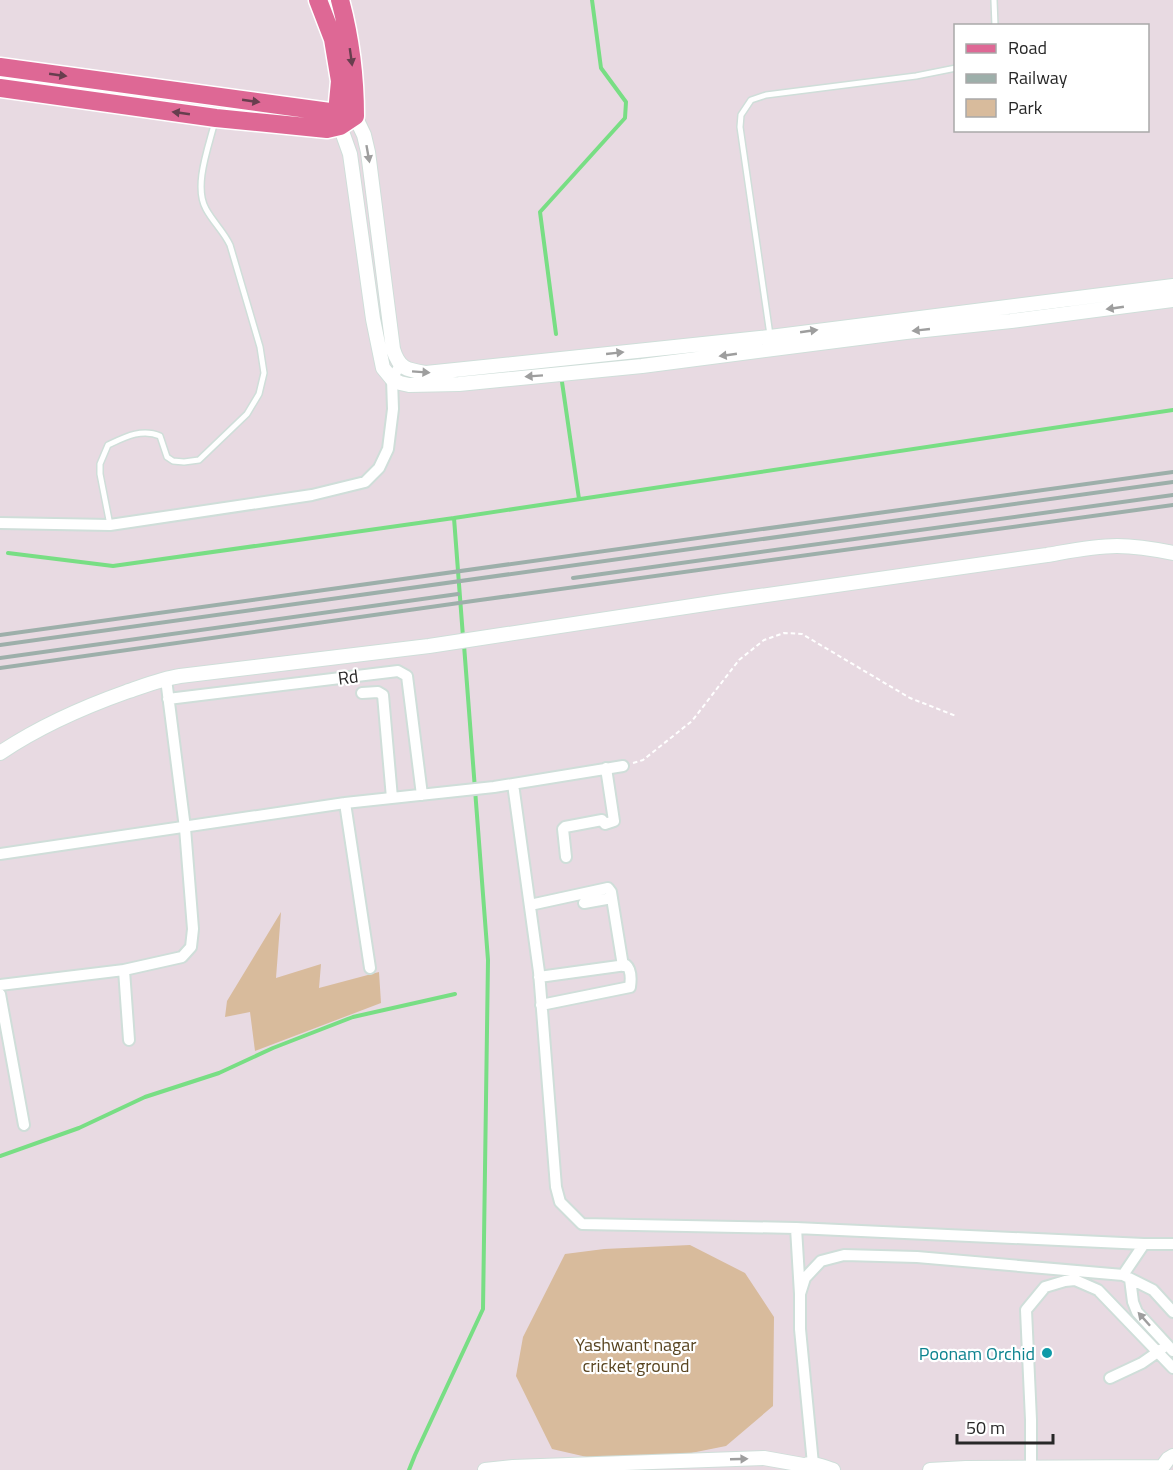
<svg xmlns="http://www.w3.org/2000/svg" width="1173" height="1470" font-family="'Titillium Web',sans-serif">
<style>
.green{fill:#d8bb9c}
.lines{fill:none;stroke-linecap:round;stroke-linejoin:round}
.stream{stroke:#78de84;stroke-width:4}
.service-casing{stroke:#cfded9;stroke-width:8}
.minor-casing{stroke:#cfded9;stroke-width:14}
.tertiary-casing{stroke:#cfded9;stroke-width:16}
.primary-casing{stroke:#fff;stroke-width:21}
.path{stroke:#fff;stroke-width:2;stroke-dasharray:4.5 3;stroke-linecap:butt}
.service{stroke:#fff;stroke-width:5}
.minor{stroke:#fff;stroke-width:10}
.tertiary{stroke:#fff;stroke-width:14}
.primary{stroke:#de6895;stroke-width:18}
.rail{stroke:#9dafaa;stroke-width:4}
.oneway{fill:#673e4e}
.oneway2{fill:#9e9e9e}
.culture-dot{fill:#0f9aa8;stroke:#fff;stroke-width:2}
.labels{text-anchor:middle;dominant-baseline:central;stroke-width:4.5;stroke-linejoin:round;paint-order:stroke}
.street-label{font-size:18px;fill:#272727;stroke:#fff}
.park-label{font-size:18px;fill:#594521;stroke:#fff}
.culture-label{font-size:18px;fill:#0d838f;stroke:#fff;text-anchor:end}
</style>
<rect width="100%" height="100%" fill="#e8dae2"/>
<path class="green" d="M281,912L276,978L321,964L319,988L379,972L381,1003L255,1051L250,1012L225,1017L227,1001Z
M690,1245L745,1273L774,1317L773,1406L726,1446L626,1466L552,1449L516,1376L523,1337L565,1254L604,1249Z"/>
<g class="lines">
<path class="stream" d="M556,334L540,212L625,118L626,102L601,68L592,0
M562,382L579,499
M8,553L113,566L454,518
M463,637L454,518L1173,410
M0,1156L79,1128L145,1097L219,1073L273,1048L353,1017L455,994
M409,1470L415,1455L483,1309L488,960L464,645"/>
<g class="service-casing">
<path id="service" d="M994,0L995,26
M770,335L740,127L741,115L751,100L766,95L916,76L956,68
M110,525L100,474V464L108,445C125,437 142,428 160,436L167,457L173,461L184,462L199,460L247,414L259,394L264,373L260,347L230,245C224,232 213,222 206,209C193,186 209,146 215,121"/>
</g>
<g class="minor-casing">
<path id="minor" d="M0,523L110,525L312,495L365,482L379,468L388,449L393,409L392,379L400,365
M362,693L378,692L383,695L392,798
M168,699L398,671L407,676L422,795
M513,784L539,972L556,1187L560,1202L582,1224L796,1228L800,1294
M345,803L370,968
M0,854L345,803L494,787L623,766
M566,857L563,829L565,827L602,820L605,824L614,821L606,768
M584,903L612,898
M530,905L608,888L611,892L623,966
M539,977L626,965C632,970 631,980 630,987L541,1005
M0,985L124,970
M0,994L24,1125
M129,1040L124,970L182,957L191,947L193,929L185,828L166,679
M796,1228L1144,1244
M1123,1275L1144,1244H1173
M1130,1279L1133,1302L1137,1312L1173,1351
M1110,1378L1142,1363L1162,1349
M813,1464L800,1329V1294L805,1278L821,1261L844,1255L917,1257L1123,1275L1153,1290L1173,1312
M1031,1468V1420L1026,1310L1045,1287L1065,1281L1075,1280L1098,1290L1173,1368"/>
</g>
<g class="tertiary-casing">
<path id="tertiary" d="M1173,286L770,337L426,373C407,370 399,369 393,349L368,152L364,135L355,116L337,113L340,126L350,154L373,319L383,368L392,379L400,383L409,385L459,384L642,366L906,332L1011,321L1173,300
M0,753C40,726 81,708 126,692C144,686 161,679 180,676L429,646L725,601L1047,555C1070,551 1093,546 1117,546C1136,546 1154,549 1173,553
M485,1470L513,1467L764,1458L803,1465
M798,1470C808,1459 820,1466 833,1470
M930,1470L966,1468L1161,1467
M1160,1470L1168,1459L1173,1456"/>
</g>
<g class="primary-casing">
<path id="primary" d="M0,67L337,113L340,81L333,39L318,0
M0,88L216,118L327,129L340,126L355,116C355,77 350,37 340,0"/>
</g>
<path class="path" d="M633,763L643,760L692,721L739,660L764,640L784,633L802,634L910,698L956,716"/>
<use href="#service" class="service"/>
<use href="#minor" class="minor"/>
<use href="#tertiary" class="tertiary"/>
<use href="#primary" class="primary"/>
<path class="rail" d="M573,578L1173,495
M0,635L1173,472
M0,645L1173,482
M0,658L458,594
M0,668L480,600L1173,505"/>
</g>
<defs><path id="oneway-solid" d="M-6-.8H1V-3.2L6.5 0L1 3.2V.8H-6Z" transform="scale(1.5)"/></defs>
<g class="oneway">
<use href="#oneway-solid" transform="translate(351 57) rotate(82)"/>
<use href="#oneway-solid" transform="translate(58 75) rotate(8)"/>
<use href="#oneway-solid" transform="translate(251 101) rotate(8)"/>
<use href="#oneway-solid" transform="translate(181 113) rotate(-172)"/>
</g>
<g class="oneway2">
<use href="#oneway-solid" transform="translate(368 154) rotate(80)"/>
<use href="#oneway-solid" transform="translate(1115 308) rotate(172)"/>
<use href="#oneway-solid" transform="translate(921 330) rotate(174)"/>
<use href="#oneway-solid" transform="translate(809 331) rotate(-8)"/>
<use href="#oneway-solid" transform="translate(615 353) rotate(-6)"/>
<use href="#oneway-solid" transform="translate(728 355) rotate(172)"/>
<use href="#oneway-solid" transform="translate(421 372) rotate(4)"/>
<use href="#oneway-solid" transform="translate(534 376) rotate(176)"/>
<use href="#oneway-solid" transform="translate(1144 1319) rotate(-132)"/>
<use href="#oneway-solid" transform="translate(739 1459) rotate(-2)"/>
</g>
<circle class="culture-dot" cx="1047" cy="1353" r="6"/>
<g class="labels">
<g class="street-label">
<text transform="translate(348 677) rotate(-7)">Rd</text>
</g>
<g class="park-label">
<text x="636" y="1344">Yashwant nagar<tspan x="636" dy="21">cricket ground</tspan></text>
</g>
<g class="culture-label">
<text x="1035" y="1353">Poonam Orchid</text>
</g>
</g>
<rect x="954" y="24" width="195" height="108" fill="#ffffff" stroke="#a9a9a9" stroke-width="1.5"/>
<rect x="966" y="44" width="30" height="9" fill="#de6895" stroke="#a9a9a9" stroke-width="1.5"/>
<text x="1008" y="54" font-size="18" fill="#272727">Road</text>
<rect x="966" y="74" width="30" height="9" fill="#9dafaa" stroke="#a9a9a9" stroke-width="1.5"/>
<text x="1008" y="84" font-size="18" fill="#272727">Railway</text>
<rect x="966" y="99" width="30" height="18" fill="#d8bb9c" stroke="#a9a9a9" stroke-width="1.5"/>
<text x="1008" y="114" font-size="18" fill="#272727">Park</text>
<path d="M957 1434v9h96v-9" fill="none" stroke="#272727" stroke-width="3"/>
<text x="966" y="1434" font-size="18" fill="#272727" stroke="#ffffff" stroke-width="4.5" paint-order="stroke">50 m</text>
</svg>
